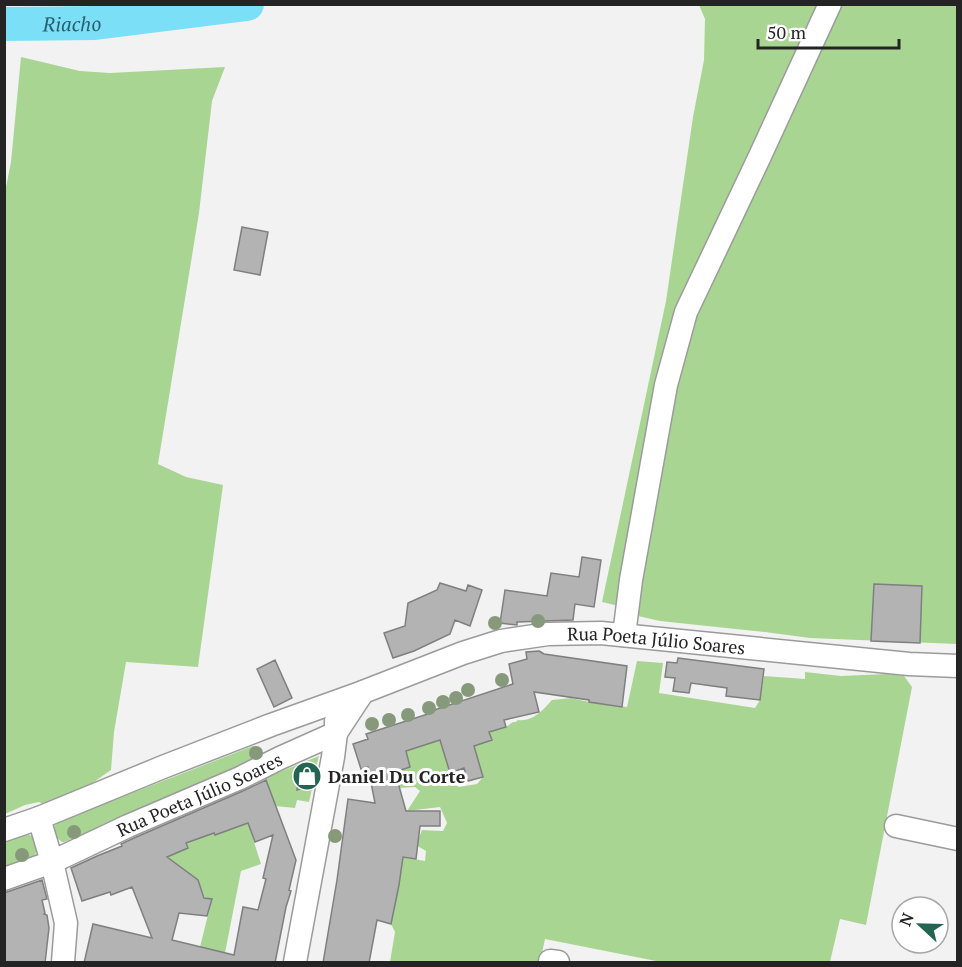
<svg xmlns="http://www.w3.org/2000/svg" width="962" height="967" font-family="'PT Serif',serif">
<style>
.green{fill:#a9d593}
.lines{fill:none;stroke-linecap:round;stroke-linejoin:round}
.river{stroke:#7cdff8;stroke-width:34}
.building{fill:#b3b3b4;stroke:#7f7f80;stroke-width:1.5;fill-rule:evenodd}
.minor-casing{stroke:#9b9b9c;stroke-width:25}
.minor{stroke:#fff;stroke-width:22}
.tree{fill:#86997b}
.labels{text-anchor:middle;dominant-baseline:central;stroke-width:6;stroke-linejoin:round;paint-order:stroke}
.street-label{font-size:18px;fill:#242424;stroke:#fff}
.poi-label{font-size:18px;font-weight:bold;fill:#242424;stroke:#fff;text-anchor:start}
.water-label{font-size:20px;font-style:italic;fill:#285f6d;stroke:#fff}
</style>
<rect width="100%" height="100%" fill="#f2f2f3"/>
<path class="green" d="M699,5H826L679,316L619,606L602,602L666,301L693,117L704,60L705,19Z
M838,5H957V644L810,638L765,632L660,621L638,616L633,612L657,460L696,298Z
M21,57L80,71L110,73L225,67L212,101L199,213L158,464L186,477L223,485L198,667L126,662L114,732L111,770L81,791L51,808L39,802L25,805L5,814L4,197L11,162Z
M637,661L663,663L659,693L755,708L760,700L764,676L805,679V672L841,676L887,674L904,676L912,687L866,925L840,919L830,962H661L545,939L540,962H390L395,932L391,924L403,857L425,861L426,851L416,845L422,830L443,831L447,823L440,807L407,811L420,791L415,787L399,788L395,772L410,767L406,751L431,713L455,785L459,787L477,784L483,777L474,746L491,740L489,732L506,727L513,722H516L518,720C533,722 543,710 552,700L571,698L589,702L627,707Z
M253,746L261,748L262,750L261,757L257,761L64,842H62L57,838L54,826L60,821Z
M319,756L315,771L301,768L299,781L313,784L309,802L297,800L295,808L275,806L265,778Z
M246,817L261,864L241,871L225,953L200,947L212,899L205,898L198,880L188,873L175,877L167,857L188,848L186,843L205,836L212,827L215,835L229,830Z
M27,834L34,837L37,849L35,856L5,870L4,842Z"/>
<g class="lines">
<path class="river" id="s1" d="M4,24L95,23L247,4"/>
</g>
<path class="building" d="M242,227L268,232L260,275L234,270Z
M582,557L601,560L594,607L575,604L573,620L517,622V625L500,623L505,590L547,596L551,573L579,577Z
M440,583L466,591L468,585L482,590L470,626L455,620L450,634L414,651L393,658L384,633L405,626L408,603L437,590Z
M874,584L922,586L920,643L871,641Z
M539,651L544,654L627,666L622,707L589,702V700L534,692L539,712L504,720L506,727L489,732L492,740L474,746L483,777L468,781L464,768L450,773L440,740L406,751L410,767L395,772L406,811H440V826H420L416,859L403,857L399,885L391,924L377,920L369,963H323L337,880L348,799L375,803L368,767L361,769L353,744L368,739L366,734L431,713V711L513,684L509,664L527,659L526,652Z
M678,658L764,669L760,700L726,696L727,688L691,683L689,693L673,691L675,678L665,677L667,662L677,663Z
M275,660L292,698L274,707L257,669Z
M301,768L315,771L312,785L297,790Z
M266,780L296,860L289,890L291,891L286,907L275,963H84L93,924L152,938L132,887L111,895L110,892L82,901L71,868L97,856L122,846L121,844L134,838L245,790ZM248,823L255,842L273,835L263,878L266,879L258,910L243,907L234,955L172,940L179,913L207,916L212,899L204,898L198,880L167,857L188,848L186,843L214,833L215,835Z
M42,880L47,899L42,900L45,913L44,914L47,915L49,928L45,963H4V893Z"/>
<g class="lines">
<g class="minor-casing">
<g id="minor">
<path d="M624,635L631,580L666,385L686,312L760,156L830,4"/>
<path d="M39,818L52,862L66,923L63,962"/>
<path d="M896,826L958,839"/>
<path id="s2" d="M4,830L39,818L163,767L271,725L363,692L463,653L501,641L548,634L601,633L909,664L958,666"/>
<path id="s3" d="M4,879L52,862L128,826L240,778L280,758L336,733L363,692"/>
<path d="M550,961L558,962"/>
<path d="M295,962L333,757L336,733V721"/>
</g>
</g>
<use href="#minor" class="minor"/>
</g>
<g class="tree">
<circle cx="538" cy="621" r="7"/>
<circle cx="495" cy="623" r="7"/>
<circle cx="502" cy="680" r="7"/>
<circle cx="468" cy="690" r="7"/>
<circle cx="456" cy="698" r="7"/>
<circle cx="443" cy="702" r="7"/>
<circle cx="429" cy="708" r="7"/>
<circle cx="408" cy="715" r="7"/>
<circle cx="389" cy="720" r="7"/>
<circle cx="372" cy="724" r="7"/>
<circle cx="256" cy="753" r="7"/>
<circle cx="74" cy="832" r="7"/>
<circle cx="335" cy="836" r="7"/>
<circle cx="22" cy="855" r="7"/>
</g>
<defs>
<g id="shop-disc" transform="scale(1.5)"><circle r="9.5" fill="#246452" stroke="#fff"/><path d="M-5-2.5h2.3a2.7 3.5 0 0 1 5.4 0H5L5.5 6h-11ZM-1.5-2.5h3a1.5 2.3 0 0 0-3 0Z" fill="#fff"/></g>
</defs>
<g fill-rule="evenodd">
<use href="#shop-disc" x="307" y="776"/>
</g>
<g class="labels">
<g class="street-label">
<text stroke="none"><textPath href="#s2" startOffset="688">Rua Poeta Júlio Soares</textPath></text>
<text stroke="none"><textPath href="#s3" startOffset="213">Rua Poeta Júlio Soares</textPath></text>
</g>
<g class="poi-label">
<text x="328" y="776">Daniel Du Corte</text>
</g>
<g class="water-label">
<text stroke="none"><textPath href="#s1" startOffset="68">Riacho</textPath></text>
</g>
</g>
<rect width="962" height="967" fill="none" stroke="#242424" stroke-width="12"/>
<g transform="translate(920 925) rotate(292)"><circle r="28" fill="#ffffff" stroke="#a7a7a7" stroke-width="1.5"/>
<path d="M0-4.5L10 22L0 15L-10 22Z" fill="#246452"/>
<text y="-9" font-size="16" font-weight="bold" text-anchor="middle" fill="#242424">N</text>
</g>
<path d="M758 39v9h141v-9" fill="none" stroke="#242424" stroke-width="3"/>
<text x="767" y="39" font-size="18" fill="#242424" stroke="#ffffff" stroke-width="4.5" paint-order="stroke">50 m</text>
</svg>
